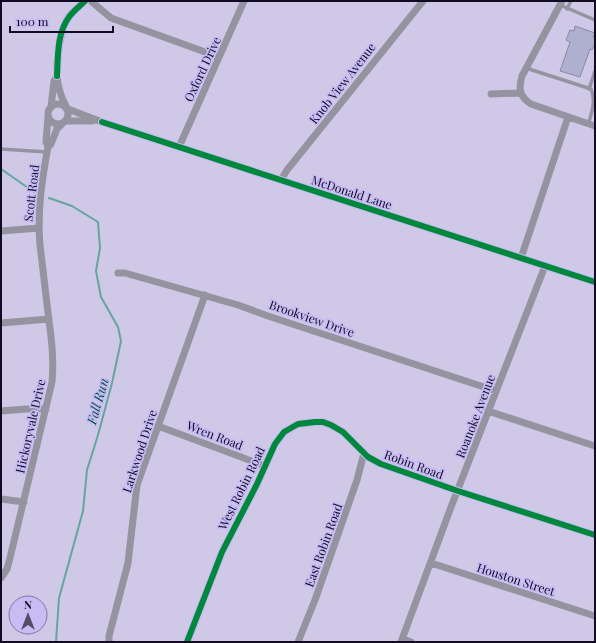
<svg xmlns="http://www.w3.org/2000/svg" width="596" height="643" font-family="'Playfair Display',serif">
<style>
.lines{fill:none;stroke-linecap:round;stroke-linejoin:round}
.stream{stroke:#67a49d;stroke-width:2}
.building{fill:#afafd0;stroke:#8a8aa3}
.service{stroke:#9593a0;stroke-width:3.5}
.minor{stroke:#9593a0;stroke-width:7}
.cycleway-casing{stroke:#c7bcf4;stroke-width:8}
.cycleway{stroke:#00873e;stroke-width:6}
.labels{text-anchor:middle;dominant-baseline:central;stroke-width:3.5;stroke-linejoin:round;paint-order:stroke}
.street-label{font-size:12px;fill:#100a22;stroke:#c7bcf4}
.water-label{font-size:13px;font-style:italic;fill:#045343;stroke:#c7bcf4}
</style>
<rect width="100%" height="100%" fill="#cfc9e7"/>
<g class="lines">
<path class="stream" d="M1,169L34,192
M49,198L72,206L98,222L100,248L96,271L101,297L118,327L121,341L112,383L98,435L87,470L83,511L59,598L56,642"/>
</g>
<path class="building" d="M575,26L595,33L593,37L595,38V43L592,50L590,49L580,77L560,71L570,42L566,40L570,30L574,31Z"/>
<g class="lines">
<path class="service" d="M560,5L595,20
M567,9L571,1
M526,68L591,89C596,100 592,113 588,124
M589,89L595,71
M1,149L47,152"/>
<path class="minor" d="M91,1L111,18L219,57
M562,1L522,76C518,89 520,97 531,104L595,126
M491,94L520,93
M48 114a10 10 0 1 1 20 0a10 10 0 1 1-20 0Z
M66,106C61,97 58,87 57,76C56,61 60,29 69,16C73,11 80,6 85,1
M51,107L54,81L56,78
M68,109L102,122L595,282
M66,121H92
M48,147L46,142L48,117
M179,147L244,1
M281,180L287,170L423,1
M1,231L39,228
M521,258L568,117
M118,273H125L238,305L268,316L496,391
M1,323L49,319
M1,411L26,409H46
M488,411L595,446
M158,426L265,466
M1,499L24,502
M431,563L595,616
M1,578L7,569L9,562L52,382C54,362 52,341 49,321C46,295 43,270 40,245C37,212 42,179 48,147L51,144L57,129L63,123
M403,639L411,642
M109,642V636L128,563L137,485L205,295
M187,642L222,552L257,484L275,444L284,432L298,424L315,422H323L331,425L343,432L368,457L381,464L458,491L595,535
M298,642L315,600L357,480L364,453
M401,642L451,507L545,266"/>
<g class="cycleway-casing">
<path id="cycleway" d="M57,76C58,56 57,33 69,17C73,11 80,6 85,1
M102,122L595,282
M187,642L222,552L257,484L275,444L284,432L298,424L315,422H323L331,425L343,432L368,457L381,464L458,491L595,535"/>
</g>
<use href="#cycleway" class="cycleway"/>
</g>
<g class="labels">
<g class="street-label">
<text transform="translate(202 69) rotate(-65)">Oxford Drive</text>
<text transform="translate(342 83) rotate(-52)">Knob View Avenue</text>
<text transform="translate(352 192) rotate(18)">McDonald Lane</text>
<text transform="translate(31 193) rotate(-83)">Scott Road</text>
<text transform="translate(312 318) rotate(19)">Brookview Drive</text>
<text transform="translate(475 416) rotate(-69)">Roanoke Avenue</text>
<text transform="translate(30 426) rotate(-77)">Hickoryvale Drive</text>
<text transform="translate(215 435) rotate(21)">Wren Road</text>
<text transform="translate(139 451) rotate(-72)">Larkwood Drive</text>
<text transform="translate(414 464) rotate(20)">Robin Road</text>
<text transform="translate(241 488) rotate(-64)">West Robin Road</text>
<text transform="translate(323 545) rotate(-70)">East Robin Road</text>
<text transform="translate(516 579) rotate(18)">Houston Street</text>
</g>
<g class="water-label">
<text transform="translate(97 401) rotate(-74)">Fall Run</text>
</g>
</g>
<rect width="596" height="643" fill="none" stroke="#100a22" stroke-width="4"/>
<g transform="translate(28 615)"><circle r="19" fill="#c7bcf4" stroke="#7e75a0"/>
<path d="M0-3L7 15L0 10L-7 15Z" fill="#534d67"/>
<text y="-6" font-size="11" font-weight="bold" text-anchor="middle" fill="#100a22">N</text>
</g>
<path d="M10 26v6h103v-6" fill="none" stroke="#100a22" stroke-width="2"/>
<text x="16" y="26" font-size="12" fill="#100a22" stroke="#c7bcf4" stroke-width="3" paint-order="stroke">100 m</text>
</svg>
